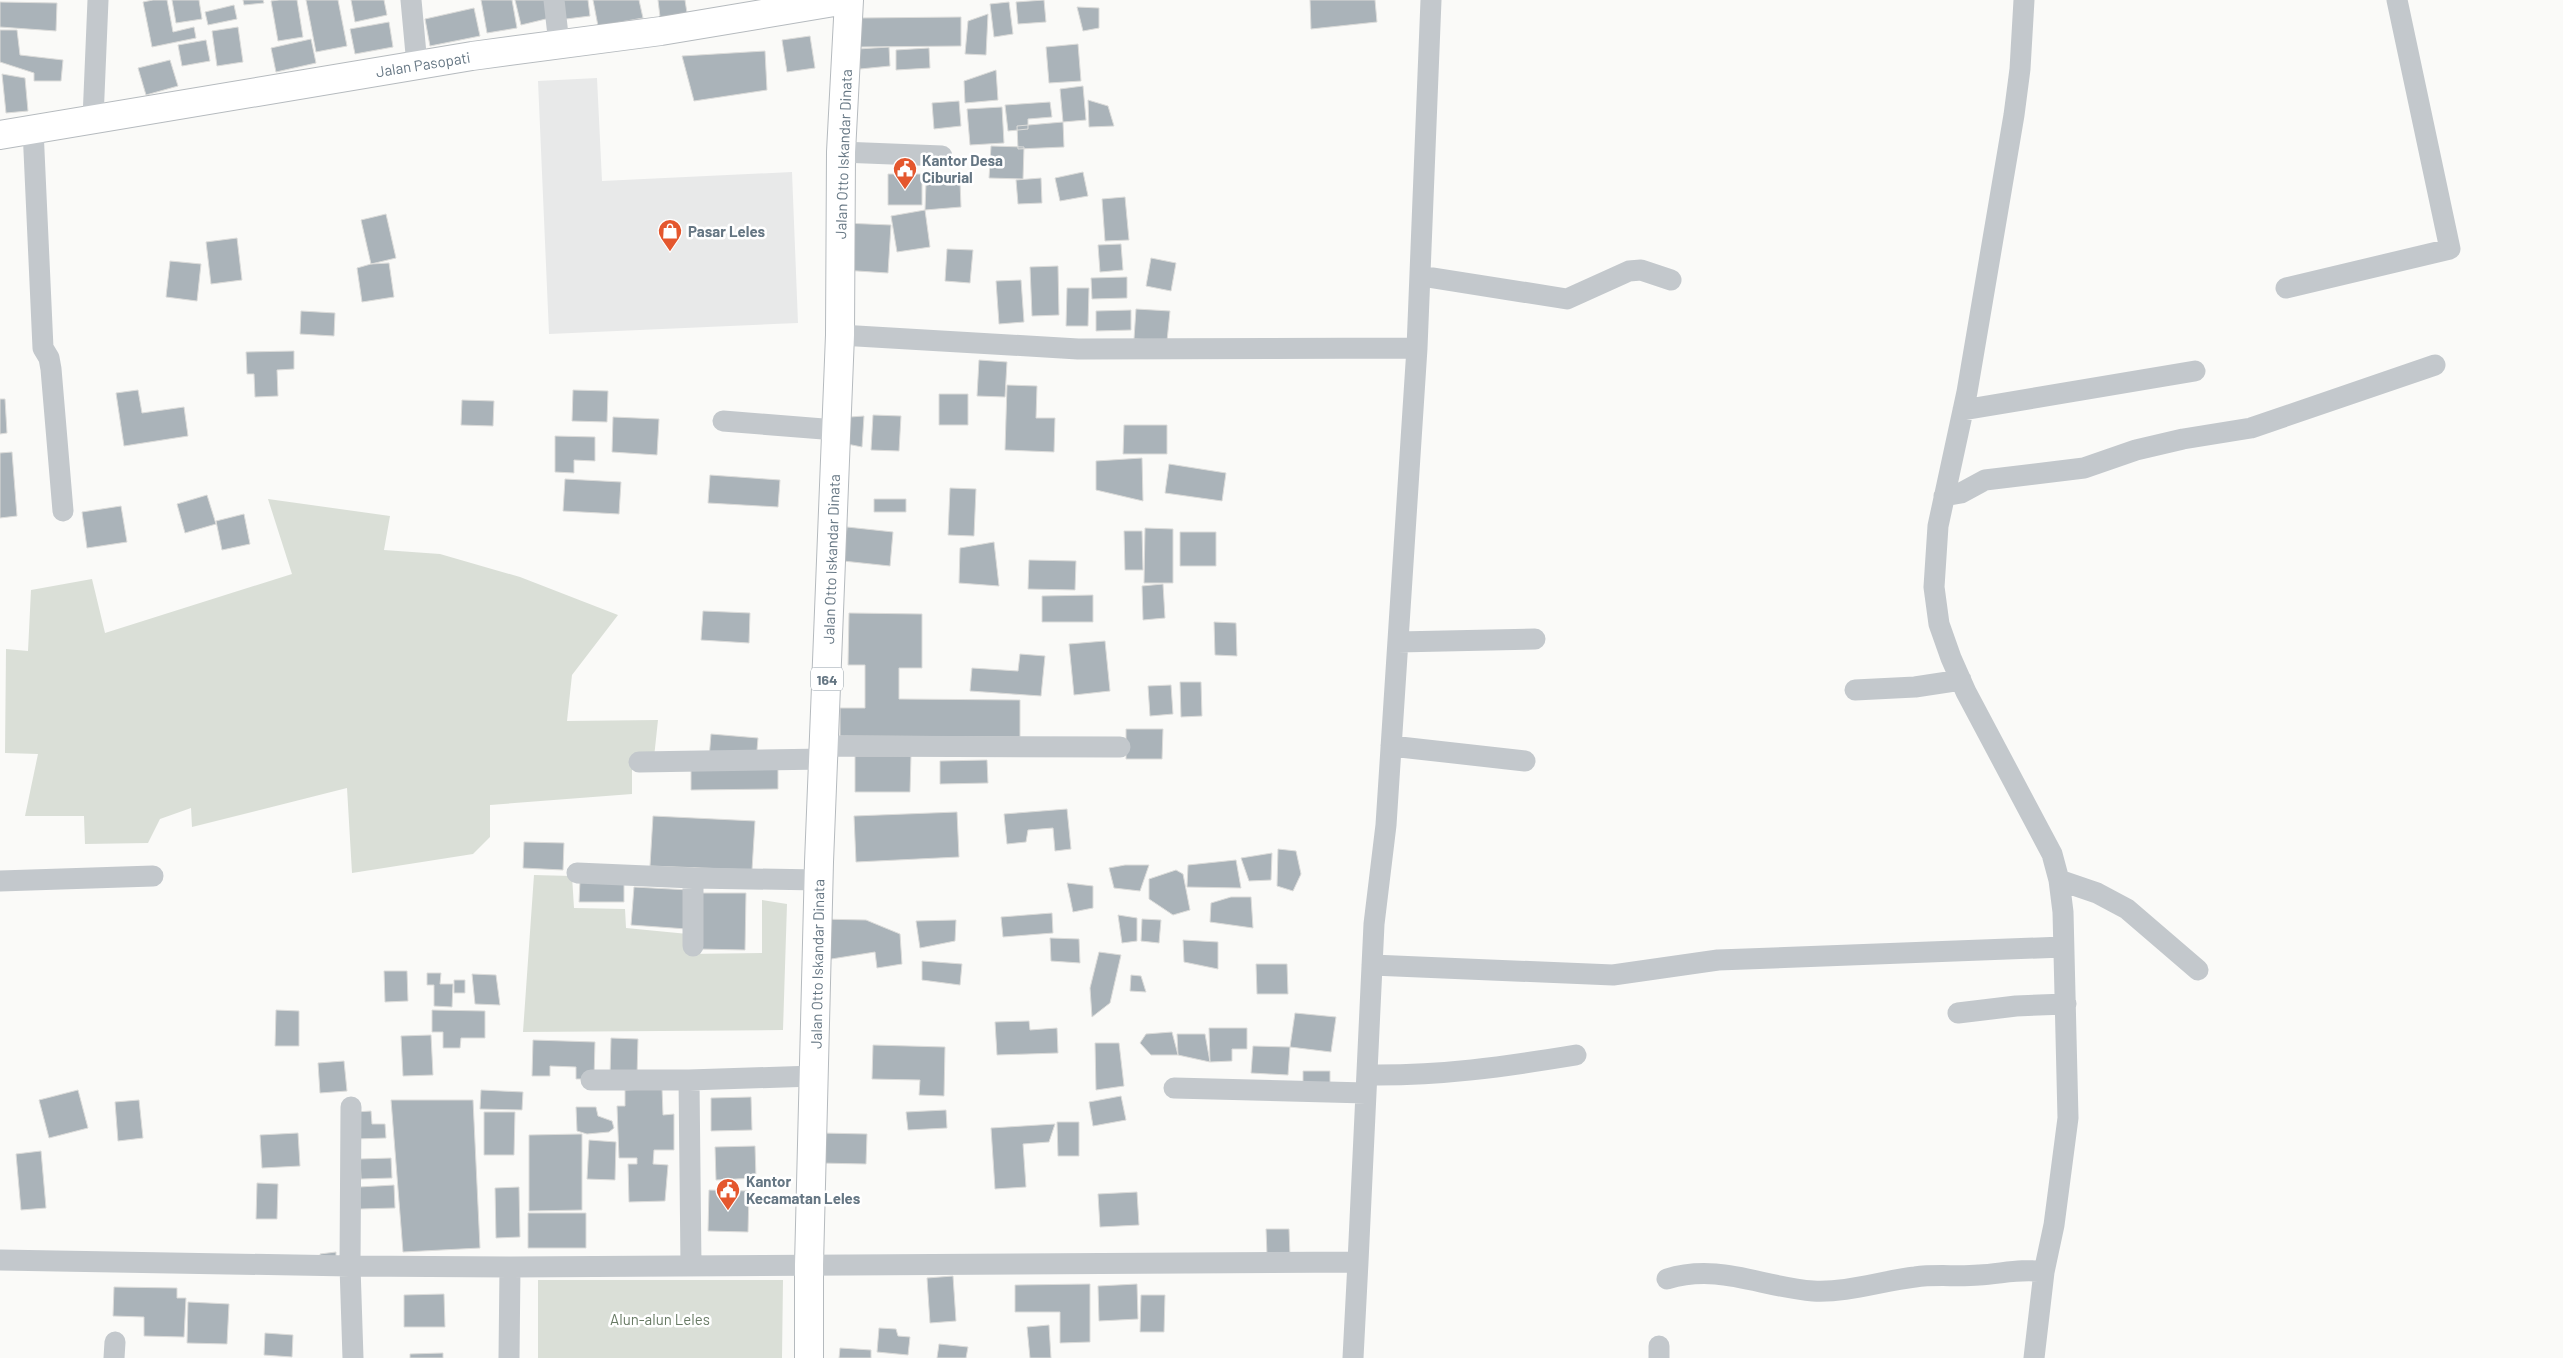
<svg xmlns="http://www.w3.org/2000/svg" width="2563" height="1358" font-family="Barlow,sans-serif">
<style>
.built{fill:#e8e9e9}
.green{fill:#dadfd7}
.building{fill:#aab3b9;stroke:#dcdcda}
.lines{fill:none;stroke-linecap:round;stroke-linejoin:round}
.primary-casing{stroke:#b5babe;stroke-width:30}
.minor{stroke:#c3c8cc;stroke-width:21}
.primary{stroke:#fff;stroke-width:28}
.labels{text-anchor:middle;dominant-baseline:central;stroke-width:5;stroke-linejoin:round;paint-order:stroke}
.shield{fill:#fff;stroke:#939fa8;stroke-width:1}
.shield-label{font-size:14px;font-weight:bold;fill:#657683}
.street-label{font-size:15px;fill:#657683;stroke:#fff}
.poi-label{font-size:15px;font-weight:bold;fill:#657683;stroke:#fff;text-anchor:start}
.park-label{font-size:15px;fill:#687a64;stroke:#fff}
</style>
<rect width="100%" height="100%" fill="#fafaf8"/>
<path class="built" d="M597,78L602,181L792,172L798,323L549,334L538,81Z"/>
<path class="green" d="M268,499L390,516L384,550L440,554L520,577L618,615L572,675L567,721L658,720L653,767L632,764V794L490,805V837L473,854L352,873L347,788L192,827L191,808L160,819L148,843L85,844L84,816H25L38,754L5,753L6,649L28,651L31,590L92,579L105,633L292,574Z
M534,875L572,876L574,908L625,909L626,928L688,934L686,954L762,953V900L787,904L783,1030L523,1032Z
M538,1280H783L782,1358H538Z"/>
<path class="building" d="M153,0H167L173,32L194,27L196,38L152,47L143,2Z
M172,0H199L202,19L176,23Z
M243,0H263L264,3L244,5Z
M279,0H297L303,37L278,41L271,1Z
M306,0H338L347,46L316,52Z
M351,0H384L387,15L355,22Z
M481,0H512L517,28L487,33Z
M515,0H546L550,18L521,25Z
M556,0H588L590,16L558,20Z
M593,0H639L643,18L598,26Z
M658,0H685L687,13L660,17Z
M1044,0L1046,22L1018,24L1016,2Z
M1310,0H1375L1377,22L1311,29Z
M0,2L57,3L56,31L0,27Z
M1009,2L1013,34L994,37L990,4Z
M234,5L237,19L208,25L205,12Z
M1077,7L1099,8V28L1083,31Z
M474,8L480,36L430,46L425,19Z
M988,14L986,55L965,54L968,21Z
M961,17V46L859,47V18Z
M389,22L393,47L355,54L350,29Z
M238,27L243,62L217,66L212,31Z
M0,30H17L20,55L63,60L61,81H34V73L0,62Z
M810,36L815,68L787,72L782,40Z
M311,39L316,63L276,72L271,48Z
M206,40L210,61L182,66L178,45Z
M1078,44L1081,81L1049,83L1046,47Z
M889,47L890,66L860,69L858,49Z
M929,48L930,68L896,70V50Z
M765,51L767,90L694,101L682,56Z
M170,60L178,86L146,95L138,68Z
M996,70L998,100L965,103L964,81Z
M2,74L25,78L28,111L6,113Z
M1083,86L1086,120L1063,122L1060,89Z
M1088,100L1108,106L1114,126L1089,127Z
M959,101L961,126L934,129L932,103Z
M1050,102L1052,117L1028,119V129L1008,131L1005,105Z
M1002,107L1004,143L970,145L967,109Z
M1063,122L1064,147L1018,149L1017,126Z
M991,146L1024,147L1023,179L989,178Z
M1083,172L1088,196L1060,201L1055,178Z
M888,174H922V205H888Z
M1041,178L1042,203L1018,204L1016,180Z
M960,182L961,207L925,210L926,183Z
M1125,197L1129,240L1105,241L1102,199Z
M925,210L930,247L897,252L891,216Z
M386,214L396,258L371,264L361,220Z
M844,223L891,225L888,273L842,270Z
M237,238L242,280L211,284L206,242Z
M1121,244L1123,270L1100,272L1098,245Z
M947,249L973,250L970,283L945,281Z
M1151,258L1176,263L1171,291L1146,286Z
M170,261L201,264L197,301L166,297Z
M389,263L394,297L362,302L357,268L371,264Z
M1058,266L1059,315L1032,316L1030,267Z
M1127,277V298L1092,299L1091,278Z
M1021,280L1024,322L999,324L996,281Z
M1067,288H1089L1088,326H1066Z
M1136,309L1170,311L1167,341L1134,339Z
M1131,310V330L1096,331V311Z
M301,311L335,313L334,336L300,334Z
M294,351V369L277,370L278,396L255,397L254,374H247L246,352Z
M979,360L1007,362L1005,397L977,396Z
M1007,385L1037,386L1036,418H1055L1054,452L1005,450Z
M138,390L142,413L184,407L188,436L124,446L116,393Z
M573,390L608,391L607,422L572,421Z
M939,394H968V425H939Z
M0,399H5L7,433L0,434Z
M462,400L494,401L493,426L461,425Z
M873,415L901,416L899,451L871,450Z
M864,416L862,447L837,442L836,418Z
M613,417L659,419L657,455L612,452Z
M1124,425H1167V454H1123Z
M555,436L595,437V461L574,460V473L555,472Z
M12,452L17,516L0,518V453Z
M1142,458L1143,501L1096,490V461Z
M1169,464L1226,473L1222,501L1165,493Z
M710,475L780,480L778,507L708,503Z
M565,479L621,482L619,514L563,511Z
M950,488L976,489L974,536L948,535Z
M207,495L216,524L185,533L177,504Z
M874,499H906V512H874Z
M121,506L127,542L87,548L82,512Z
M244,514L250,544L222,550L216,521Z
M847,527L893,532L890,566L843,561Z
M1145,528L1173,529V583H1144Z
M1124,531H1142L1143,570H1125Z
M1180,532H1216V566H1180Z
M994,542L999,586L959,583L960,548Z
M1029,560L1076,561L1075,590L1028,589Z
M1163,584L1165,618L1143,620L1142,586Z
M1093,595V622H1042V596Z
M703,611L750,613L749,643L701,640Z
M849,613L922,614V668H899V699L1020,700V737L840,736V708H865V665H848Z
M1214,622L1236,623L1237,656L1215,655Z
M1105,641L1110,691L1074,695L1069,644Z
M1020,654L1045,656L1041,696L970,691L972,668L1018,671Z
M1180,682H1201L1202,716L1181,717Z
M1171,685L1173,714L1150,716L1148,686Z
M1126,729H1163L1162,759H1126Z
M711,734L758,738L756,762L709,759Z
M855,756H911L910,792H855Z
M987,760L988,783L940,784V761Z
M691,764H778V789L691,790Z
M1067,809L1071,849L1055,851L1053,828L1028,830L1026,842L1007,844L1004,814Z
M957,812L959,857L856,862L854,816Z
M653,816L755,821L752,870L650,866Z
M524,842L564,843L563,870L523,868Z
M1278,849L1296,851L1301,874L1293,891L1277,886Z
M1272,853L1271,880L1249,881L1241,858Z
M1236,860L1241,888L1187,887L1188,865Z
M1125,865H1149L1140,891L1114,888L1109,868Z
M1176,870L1183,874L1190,910L1173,915L1149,899V879Z
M580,881L624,882V902H579Z
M1067,883L1093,886V908L1073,912Z
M634,887L689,890L687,929L631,925Z
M700,893H746L745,950L699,949Z
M1231,897H1251L1253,928L1210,922L1211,903Z
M1052,913L1053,933L1003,937L1001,917Z
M1118,915L1137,918V941L1122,943Z
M818,919L866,920L900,934L902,964L877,968L875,952L825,960Z
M1142,919L1161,920L1159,943L1141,941Z
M956,920L955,941L920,948L916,921Z
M1050,938L1079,939L1080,963L1051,961Z
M1183,940L1218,942V969L1184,962Z
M1099,952L1121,955L1110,1003L1092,1017L1090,988Z
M922,961L962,964L960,985L922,980Z
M1256,964H1287L1288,994H1257Z
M384,971H407L408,1001L385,1002Z
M427,973H441L440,984H453L452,1007L434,1006V985H427Z
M472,974L496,975L500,1005L475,1004Z
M1131,975L1141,976L1146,992L1130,991Z
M454,980H465V993H454Z
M276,1010L299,1011V1046H275Z
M432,1010L485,1011V1038H461L460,1048H443V1032H432Z
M1295,1013L1336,1017L1331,1052L1290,1047Z
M1029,1021L1030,1030L1057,1028L1058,1053L997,1055L995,1022Z
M1209,1028H1247V1049H1232V1061L1210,1062Z
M1172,1032L1178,1055H1151L1140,1043L1146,1034Z
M1177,1034H1205L1210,1062L1178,1055Z
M431,1035L433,1075L403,1076L401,1036Z
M611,1038L638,1039L637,1076H610Z
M533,1040L595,1042L594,1079H576V1067L550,1066V1076H532Z
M1095,1043H1119L1124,1086L1096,1090Z
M873,1045L945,1047L944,1096L919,1095L920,1080L872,1079Z
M1253,1046L1290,1047L1288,1075L1251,1073Z
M344,1061L347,1091L320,1093L318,1063Z
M1303,1071H1330V1087L1303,1086Z
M662,1088L663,1115L674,1114V1150H654L653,1164L668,1165L665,1201L629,1202L628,1164H637V1158H619L617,1106H625V1090Z
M78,1090L88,1128L49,1138L39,1100Z
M481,1090L523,1092L522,1110L480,1109Z
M1121,1096L1126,1120L1093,1126L1089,1102Z
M751,1097L752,1130L711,1131V1098Z
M139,1100L143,1138L118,1141L115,1102Z
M391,1100H473L480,1248L403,1252Z
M576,1107H596L598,1116L612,1121L614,1128L609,1132L587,1134L577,1131Z
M946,1110L947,1128L908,1130L906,1112Z
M371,1111L372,1124H385L386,1138L355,1139V1112Z
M484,1112H515L514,1155H484Z
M1057,1122H1079V1156H1058Z
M1055,1124L1049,1142L1023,1144L1026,1187L995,1189L991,1128Z
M298,1133L300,1166L262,1168L260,1135Z
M821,1133L867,1134L866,1164L819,1163Z
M582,1134V1210L529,1211V1135Z
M589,1140L616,1142L615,1180L587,1179Z
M755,1146L756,1178L716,1180L715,1147Z
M41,1151L46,1208L21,1210L16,1154Z
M391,1158L392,1178L361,1179L360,1159Z
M257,1183L278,1184L277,1219H256Z
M394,1185L395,1208L360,1209L359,1187Z
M519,1187L520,1237L496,1238L495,1188Z
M709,1190L749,1191L748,1232L708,1231Z
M1137,1192L1139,1225L1100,1227L1098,1194Z
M528,1213H586V1248H528Z
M1266,1229H1289L1290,1255H1267Z
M336,1252V1262L322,1264L320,1254Z
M953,1276L956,1321L930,1323L927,1278Z
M1090,1284V1342L1060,1343V1312H1015V1285Z
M1137,1284L1138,1319L1099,1321L1098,1286Z
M114,1287L177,1288V1298H186L184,1337L144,1336V1317L113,1316Z
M444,1294L445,1327H404V1295Z
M1141,1295H1165L1164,1332H1140Z
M188,1302L229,1304L227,1344L187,1343Z
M1049,1325L1051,1358H1030L1027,1327Z
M879,1328L896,1329L898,1336L910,1337L908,1355L877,1352Z
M265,1333L293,1335L292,1357L264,1355Z
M939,1344L968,1347L966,1358H937Z
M840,1348L871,1350V1358H839Z
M443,1353V1358H410V1354Z"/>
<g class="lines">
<g class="primary-casing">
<path id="primary" d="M0,135L472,56L661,31L846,0
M809,1358V1265L819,862L840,335L841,152L849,0"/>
</g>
<path class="minor" d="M411,0L417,65
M554,0L559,44
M2024,0L2020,69L2014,115L1967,392L1938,526L1934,587L1939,624L1951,658L1966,692L2052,854L2059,880L2063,912L2068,1118L2054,1225L2044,1272L2034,1358
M93,119L98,0
M33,129L43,348L49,358L51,369L63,511
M841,152L942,156
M1421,276L1567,299L1629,271L1641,270L1671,280
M2286,288L2450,249L2397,0
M840,335L1078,349L1417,348
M1963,410L2195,371
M723,421L836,430
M1944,496L1961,493L1985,480L2084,468L2136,450L2183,439L2251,428L2435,365
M1398,642L1535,639
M1855,690L1915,687L1961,680
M825,746L1120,747
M1391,746L1525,761
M639,762L824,759
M577,873L693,878L819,880
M693,878V946
M2059,880L2097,893L2127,909L2198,970
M0,881L153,876
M1372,965L1613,975L1718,960L2063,947
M1958,1013L2016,1006L2066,1004
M1367,1075C1441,1076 1503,1067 1576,1055
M591,1080H689L814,1076
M689,1080L691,1266
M1174,1088L1366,1093
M351,1107L350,1266L353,1358
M0,1260L350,1266L510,1267L1358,1262L1353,1358
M1358,1262L1374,924L1386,825L1417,348L1431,0
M1667,1279C1719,1263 1761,1287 1813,1291C1847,1293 1881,1281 1915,1277C1936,1274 1958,1277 1979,1275C2001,1274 2022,1268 2044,1272
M114,1358L115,1342
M509,1358L510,1267
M1659,1358V1346"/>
<use href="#primary" class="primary"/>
</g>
<defs>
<g id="civic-pin" transform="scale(1.25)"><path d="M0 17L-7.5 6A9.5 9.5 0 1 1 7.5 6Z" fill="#e4572e" stroke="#fff"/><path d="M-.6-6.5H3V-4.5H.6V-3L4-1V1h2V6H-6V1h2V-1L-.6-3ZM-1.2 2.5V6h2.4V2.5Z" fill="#fff"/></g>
<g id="shop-pin" transform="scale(1.25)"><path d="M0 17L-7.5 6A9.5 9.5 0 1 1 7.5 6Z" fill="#e4572e" stroke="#fff"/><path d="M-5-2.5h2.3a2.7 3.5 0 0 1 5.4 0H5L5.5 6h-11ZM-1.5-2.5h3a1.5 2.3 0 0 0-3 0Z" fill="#fff"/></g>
</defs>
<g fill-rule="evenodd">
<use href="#civic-pin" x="905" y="169"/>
<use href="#shop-pin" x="670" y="231"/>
<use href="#civic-pin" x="728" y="1190"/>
</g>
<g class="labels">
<rect class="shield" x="811" y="667.5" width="32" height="23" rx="4"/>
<g class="shield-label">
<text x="827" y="679">164</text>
</g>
<g class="street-label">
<text transform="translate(423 64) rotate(-9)">Jalan Pasopati</text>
<text transform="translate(843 154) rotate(-88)">Jalan Otto Iskandar Dinata</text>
<text transform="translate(831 559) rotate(-88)">Jalan Otto Iskandar Dinata</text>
<text transform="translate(817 964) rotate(-89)">Jalan Otto Iskandar Dinata</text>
</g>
<g class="poi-label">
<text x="922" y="160">Kantor Desa<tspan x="922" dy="17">Ciburial</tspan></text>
<text x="688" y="231">Pasar Leles</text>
<text x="746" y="1181">Kantor<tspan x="746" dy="17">Kecamatan Leles</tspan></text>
</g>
<g class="park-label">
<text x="660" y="1319">Alun-alun Leles</text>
</g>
</g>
</svg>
